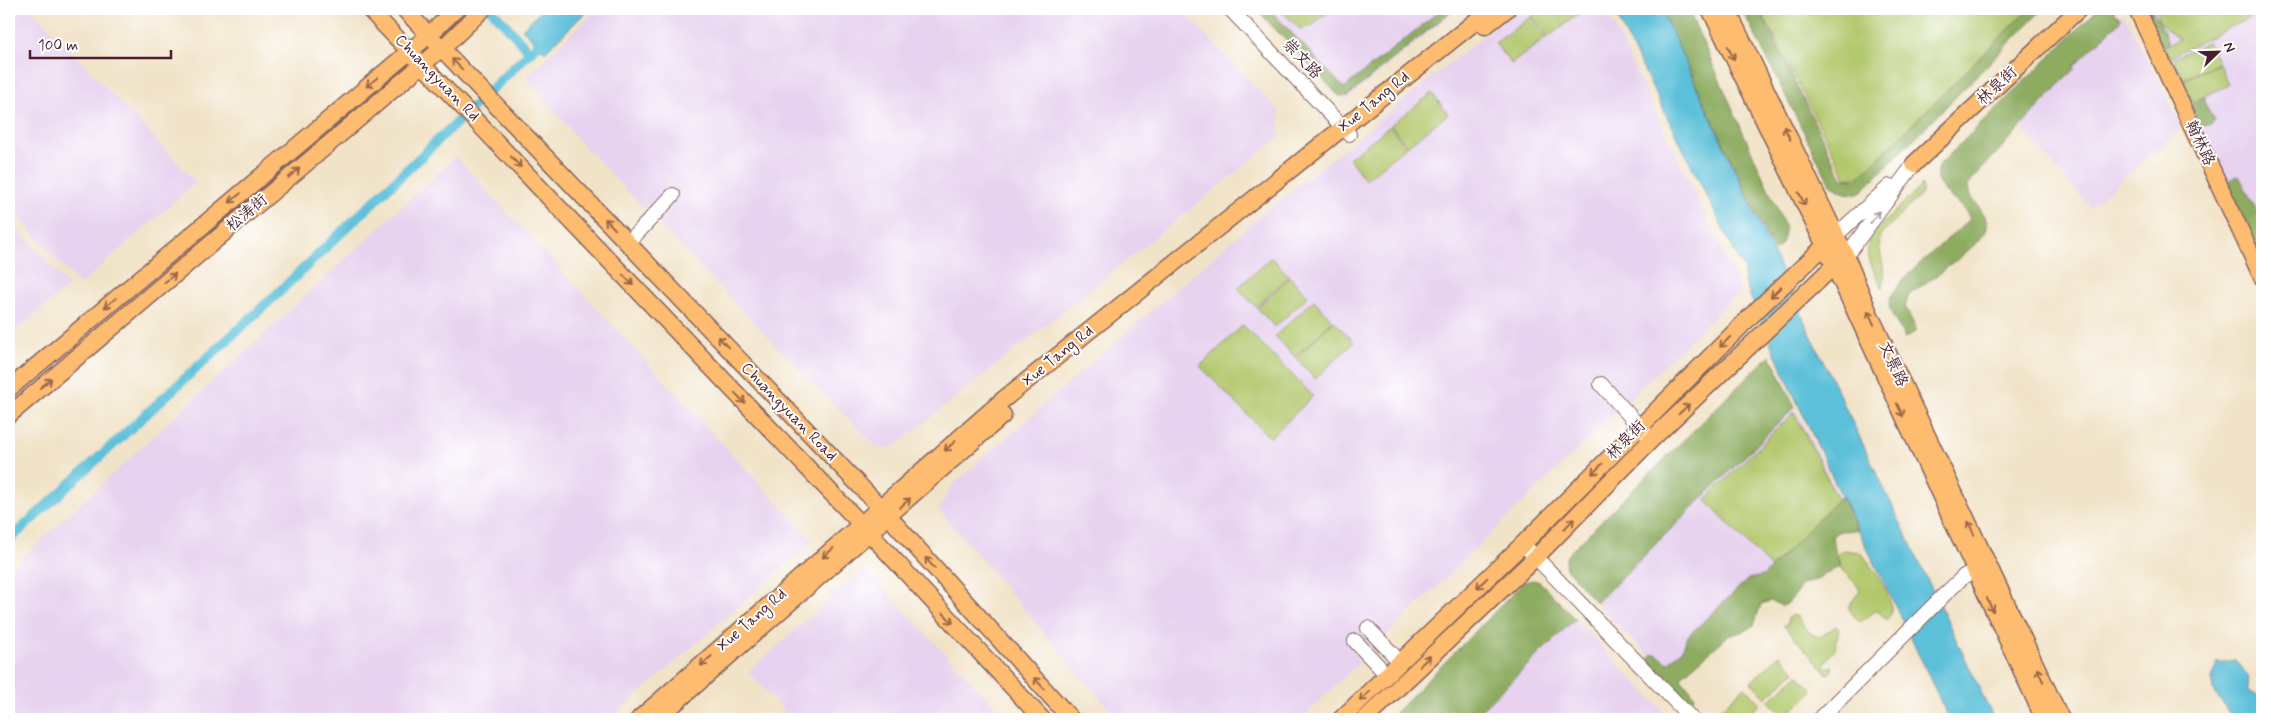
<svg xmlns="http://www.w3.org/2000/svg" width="2271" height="728" font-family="Mynerve,'LXGW WenKai TC',sans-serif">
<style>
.built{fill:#e7d2ef}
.green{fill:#b2c86d;stroke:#7e744c}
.forest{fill:#8dac60;stroke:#6c6646}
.water{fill:#5cc0d9;stroke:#537082}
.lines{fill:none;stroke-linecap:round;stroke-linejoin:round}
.canal{stroke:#5cc0d9;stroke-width:10}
.minor-casing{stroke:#846462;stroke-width:16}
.major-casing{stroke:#846462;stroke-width:19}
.minor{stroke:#fff;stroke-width:14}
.major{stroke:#fdbc70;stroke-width:16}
.oneway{stroke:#9b664a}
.oneway2{stroke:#ae9aa0}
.labels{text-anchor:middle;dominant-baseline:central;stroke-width:4;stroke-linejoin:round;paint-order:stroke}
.street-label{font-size:16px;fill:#4a1f2b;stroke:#fff}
</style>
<rect width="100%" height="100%" fill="#fff"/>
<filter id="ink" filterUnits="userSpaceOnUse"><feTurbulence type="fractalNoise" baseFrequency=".02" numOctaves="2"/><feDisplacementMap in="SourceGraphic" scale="10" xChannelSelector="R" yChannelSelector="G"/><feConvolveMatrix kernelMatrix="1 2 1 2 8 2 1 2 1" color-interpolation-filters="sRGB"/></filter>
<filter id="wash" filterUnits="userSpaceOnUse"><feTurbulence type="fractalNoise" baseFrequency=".0096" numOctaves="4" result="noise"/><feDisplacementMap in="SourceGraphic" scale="20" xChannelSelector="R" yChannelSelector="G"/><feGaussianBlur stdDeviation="1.12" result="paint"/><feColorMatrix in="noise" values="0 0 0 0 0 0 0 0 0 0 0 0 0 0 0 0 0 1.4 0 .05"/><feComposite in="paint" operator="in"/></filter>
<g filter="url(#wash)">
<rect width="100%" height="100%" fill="#f1e3c8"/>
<path class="built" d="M9,9H31L196,182L80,285L9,206Z
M596,9H1181L1280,112L1279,138L900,442L890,448L881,449L875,445L814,385L582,144L527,77Z
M1260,9H1457L1346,100Z
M1517,9H1606L1741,290L1301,719H1118L939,510L951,486L1260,216Z
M2137,9H2262V234L2246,242Z
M2123,13L2182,128L2090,207L2013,118Z
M456,157L813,541L610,719H9V570Z
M9,219L69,286L9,336Z
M1795,407L1843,504L1670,677L1596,603Z
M865,569L1007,719H791L748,672Z
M1575,619L1671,719H1472Z"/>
<path class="green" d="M1279,9H1331L1313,25L1300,29Z
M1542,9H1582L1583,11L1548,37L1532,16Z
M1760,9H2021L2029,17L1870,175L1846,178Z
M2157,9H2262V12L2169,57L2164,47L2180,39C2168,32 2156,24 2157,9Z
M1531,17L1546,38L1511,64L1495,43Z
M2209,42L2219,63L2183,79L2173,58Z
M2219,64L2228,85L2192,102L2183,80Z
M1432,93L1448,114L1407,146L1391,125Z
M1390,126L1406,147L1365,180L1349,158Z
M1922,185V194L1880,235C1877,254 1887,267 1883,288C1875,272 1860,251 1872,234Z
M1271,257L1289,276L1256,307L1238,288Z
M1290,277L1308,296L1275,327L1257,308Z
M1314,300L1333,321L1295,357L1275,336Z
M1334,321L1354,342L1315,379L1296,358Z
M1243,325L1313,396L1270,438L1200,366Z
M1794,412L1838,499L1771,568L1705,500Z
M1843,550L1860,552C1870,562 1904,609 1886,620L1879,611L1875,610L1861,622L1856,619L1848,607L1860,591L1857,585L1842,570L1837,555Z
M1793,615L1798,617C1803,626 1809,635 1820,637L1836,626L1839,629L1835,648L1824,664L1827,668L1833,666L1831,672L1827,674L1783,625L1788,624V618Z
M1780,655L1795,671L1766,698L1751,682Z
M1798,674L1813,691L1784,718L1769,701Z
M1745,687L1760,704L1743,719H1720L1715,714Z"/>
<path class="forest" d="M1256,9H1269L1344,88L1442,9H1454L1348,96H1339Z
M1661,9H1688L1784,224C1787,234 1783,245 1774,251Z
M1742,9H1759L1842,178L1857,179L2025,13L2021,9H2043L1862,191C1849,198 1838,191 1829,182Z
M2098,9H2113L2121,20L2074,66L2075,68L1969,183C1965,196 1980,205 1985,216C1987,221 1988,226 1986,231C1974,251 1929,280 1909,295L1905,306L1917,331L1905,338C1901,329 1889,313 1889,303C1890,284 1954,235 1970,219C1963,201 1927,188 1939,165Z
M2142,9H2152L2169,43L2163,46L2190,105L2205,97V104L2214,119L2211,125L2202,126L2197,119Z
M2235,176H2239L2262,221V243L2252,248L2224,184Z
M1770,355L1795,407L1596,603L1566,568L1565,561L1568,554Z
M1841,496L1857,529C1848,533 1839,527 1832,537L1840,567L1821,575L1819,579L1802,584L1795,595L1787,604L1782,606L1771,601L1761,604L1754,625L1744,631L1728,636L1684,674L1681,678L1695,696L1690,703L1651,664L1649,660L1651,655L1656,654L1668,663L1682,650L1688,636L1748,579L1763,576Z
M1533,580L1540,582L1575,619L1472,719H1389L1524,582Z"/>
<path class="water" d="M543,9H589L545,52L522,29Z
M1613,9H1661L1807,327L1994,719H1949C1882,573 1805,430 1744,281V270Z
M2236,660L2247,675L2248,691L2262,698V719H2235L2231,716L2213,690L2212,676L2217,663Z"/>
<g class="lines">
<path class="canal" d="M491,9L530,52
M9,540L277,294L547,36"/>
</g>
</g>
<g filter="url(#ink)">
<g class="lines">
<g class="minor-casing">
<path id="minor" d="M1230,9L1349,134
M1836,235L1890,186
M628,243L673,195
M1846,256L1914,164
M1601,384L1647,435
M1523,544L1692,719
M1368,628L1400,662
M1355,641L1387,675
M1820,719L1943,596L1964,576L1974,571"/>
</g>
<g class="major-casing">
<path id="major" d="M369,9L861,524L1042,719
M404,9L880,507L1071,719
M1710,9L1825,246L2044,719
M1727,9L1846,256L1869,313L2061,719
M2137,9L2262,277
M1485,26L1507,9
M1914,164L2079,9
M9,389L429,35L456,9
M9,415L449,42L483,9
M639,719L1004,399L1491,9
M657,719L1003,415
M1341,719L1523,544L1759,308L1831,240
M1365,719L1535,558L1652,439L1840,260"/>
</g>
<use href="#minor" class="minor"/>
<use href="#major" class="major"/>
</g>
<defs><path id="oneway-shaft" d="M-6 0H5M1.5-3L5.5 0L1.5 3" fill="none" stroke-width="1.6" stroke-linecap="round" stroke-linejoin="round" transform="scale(1.25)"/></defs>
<g class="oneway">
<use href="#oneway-shaft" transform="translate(1731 53) rotate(64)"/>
<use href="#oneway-shaft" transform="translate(457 64) rotate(-134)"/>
<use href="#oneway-shaft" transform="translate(372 82) rotate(140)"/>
<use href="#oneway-shaft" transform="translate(1787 133) rotate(-116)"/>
<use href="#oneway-shaft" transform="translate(516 162) rotate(47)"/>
<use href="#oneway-shaft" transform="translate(294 173) rotate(-40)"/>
<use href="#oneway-shaft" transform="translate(235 198) rotate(140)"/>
<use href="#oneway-shaft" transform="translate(1802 199) rotate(64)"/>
<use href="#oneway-shaft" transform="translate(610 224) rotate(-134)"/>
<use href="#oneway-shaft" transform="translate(170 278) rotate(-40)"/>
<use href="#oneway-shaft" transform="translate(628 280) rotate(46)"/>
<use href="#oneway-shaft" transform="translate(1776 292) rotate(136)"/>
<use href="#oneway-shaft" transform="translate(110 303) rotate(140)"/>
<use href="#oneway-shaft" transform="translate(1871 318) rotate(-115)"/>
<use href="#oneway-shaft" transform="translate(723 342) rotate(-134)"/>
<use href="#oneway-shaft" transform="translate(1725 342) rotate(135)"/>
<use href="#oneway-shaft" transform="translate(46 383) rotate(-40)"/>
<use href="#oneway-shaft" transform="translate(740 398) rotate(46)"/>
<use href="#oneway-shaft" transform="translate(1684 409) rotate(-44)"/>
<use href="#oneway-shaft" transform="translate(1900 410) rotate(65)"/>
<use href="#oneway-shaft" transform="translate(950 446) rotate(139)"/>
<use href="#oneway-shaft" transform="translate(1597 469) rotate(135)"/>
<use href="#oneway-shaft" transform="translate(905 503) rotate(-42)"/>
<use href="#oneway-shaft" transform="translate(1569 524) rotate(-46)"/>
<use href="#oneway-shaft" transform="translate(1971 528) rotate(-115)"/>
<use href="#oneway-shaft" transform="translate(828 553) rotate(139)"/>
<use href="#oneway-shaft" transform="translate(930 563) rotate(-132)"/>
<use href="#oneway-shaft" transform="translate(1482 583) rotate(136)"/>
<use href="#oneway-shaft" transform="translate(1990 605) rotate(65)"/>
<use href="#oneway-shaft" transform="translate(948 618) rotate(47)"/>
<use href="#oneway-shaft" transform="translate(706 661) rotate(139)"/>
<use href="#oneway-shaft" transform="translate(1425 661) rotate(-43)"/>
<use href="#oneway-shaft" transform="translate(2040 675) rotate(-115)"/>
<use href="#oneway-shaft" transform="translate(1039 683) rotate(-132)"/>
<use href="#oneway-shaft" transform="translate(1365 696) rotate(136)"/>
</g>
<use class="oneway2" href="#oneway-shaft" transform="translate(1875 217) rotate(-53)"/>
</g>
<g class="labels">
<g class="street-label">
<text transform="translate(1302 59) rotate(46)">崇文路</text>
<text transform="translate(437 78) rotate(46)">Chuangyuan Rd</text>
<text transform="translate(1997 86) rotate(-43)">林泉街</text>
<text transform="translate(1374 102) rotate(-39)">Xue Tang Rd</text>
<text transform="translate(2200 143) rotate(65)">翰林路</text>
<text transform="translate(247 213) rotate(-40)">松涛街</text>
<text transform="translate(1058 356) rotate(-39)">Xue Tang Rd</text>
<text transform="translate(1893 364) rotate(65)">文景路</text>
<text transform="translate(789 412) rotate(46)">Chuangyuan Road</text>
<text transform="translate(1626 440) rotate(-45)">林泉街</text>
<text transform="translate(752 620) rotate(-41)">Xue Tang Rd</text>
</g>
</g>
<rect width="2271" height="728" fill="none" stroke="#fff" stroke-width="30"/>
<g transform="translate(2218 52) rotate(67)" stroke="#ffffff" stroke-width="4" paint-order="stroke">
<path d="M0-4L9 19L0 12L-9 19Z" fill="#4a1f2b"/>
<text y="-8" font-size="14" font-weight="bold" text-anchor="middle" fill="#4a1f2b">N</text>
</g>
<path d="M30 50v8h141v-8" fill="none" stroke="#4a1f2b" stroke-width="2.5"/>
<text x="38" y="50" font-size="15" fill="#4a1f2b" stroke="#ffffff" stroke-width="4" paint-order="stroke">100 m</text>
</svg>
